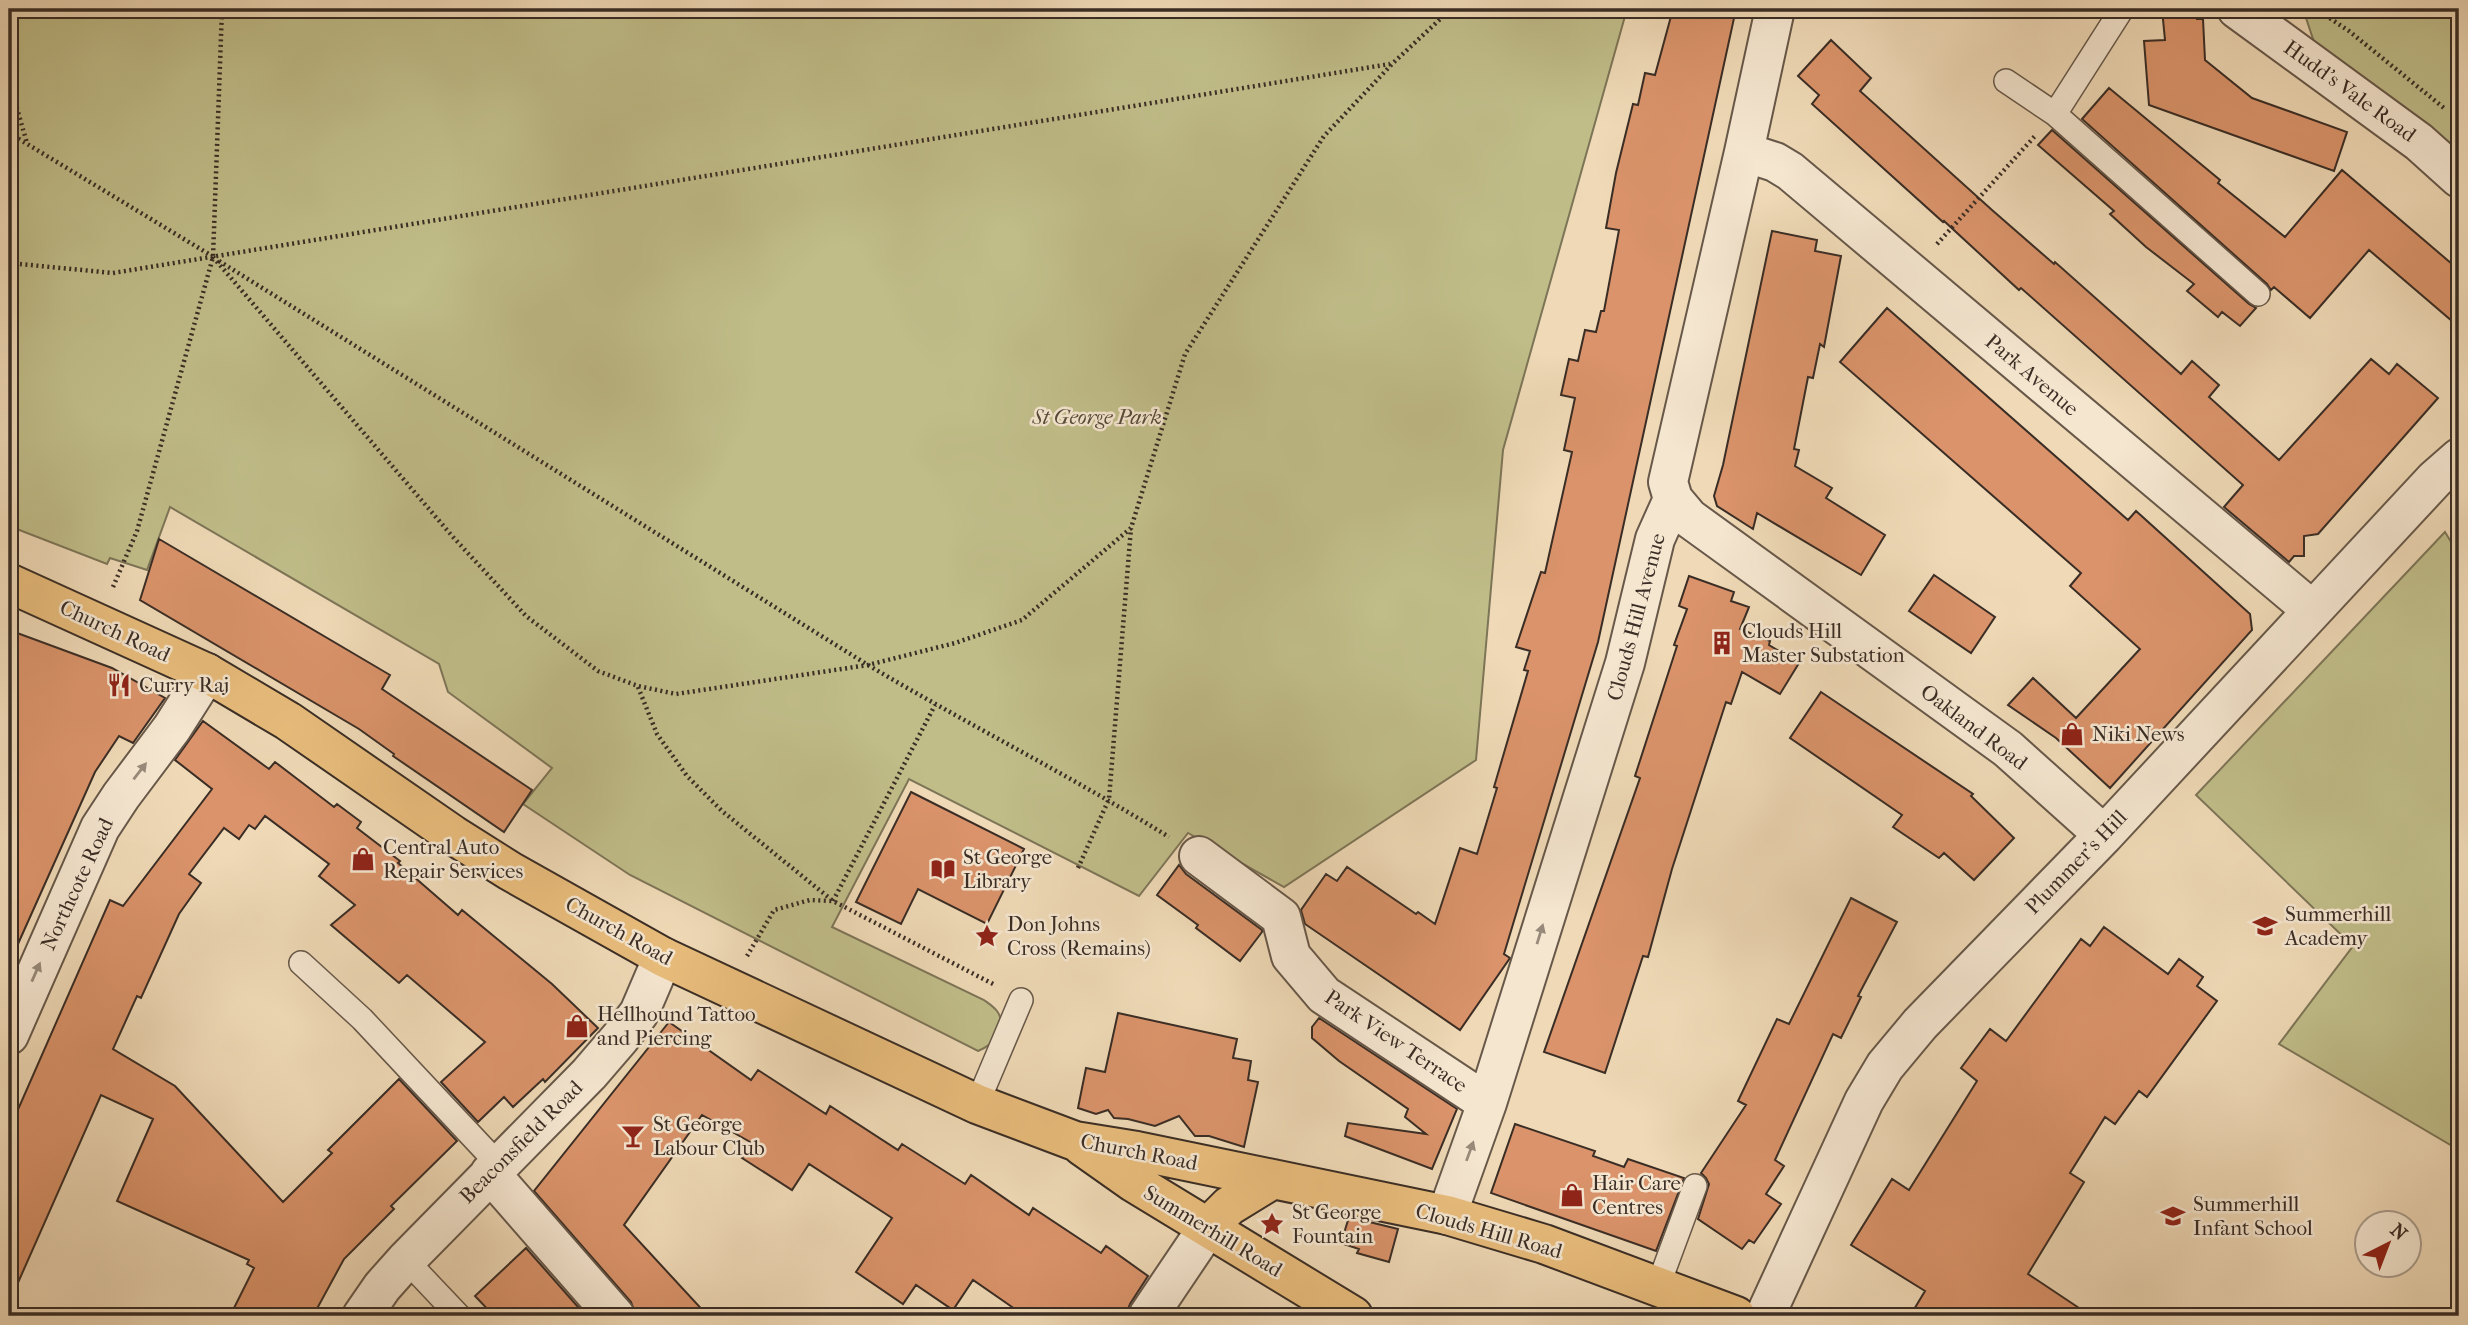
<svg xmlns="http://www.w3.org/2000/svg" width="2468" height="1325" font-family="'IM FELL French Canon',serif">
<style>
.green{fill:#c0bd89;stroke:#7d7557;stroke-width:2}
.building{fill:#da936a;stroke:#3a2d25;stroke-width:2}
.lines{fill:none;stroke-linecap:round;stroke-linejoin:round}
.lane-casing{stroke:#675849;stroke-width:26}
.street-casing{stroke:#675849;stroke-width:42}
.primary-casing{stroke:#3a2d25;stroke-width:42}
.path{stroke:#3a2d25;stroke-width:4.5;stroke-dasharray:2 3.5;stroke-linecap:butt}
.lane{stroke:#f5e6d0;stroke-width:23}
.street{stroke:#f5e6d0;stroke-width:38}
.primary{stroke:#e8bc7b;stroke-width:38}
.oneway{fill:#988a7a}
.labels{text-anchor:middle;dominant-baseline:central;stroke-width:5;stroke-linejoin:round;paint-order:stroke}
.street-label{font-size:21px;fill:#3a2d25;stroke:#f5e6d0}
.park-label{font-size:21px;font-style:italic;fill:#554a39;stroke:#f5e6d0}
.poi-label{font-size:21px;fill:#3a2d25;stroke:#f5e6d0;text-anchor:start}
</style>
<rect width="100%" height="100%" fill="#efd9b6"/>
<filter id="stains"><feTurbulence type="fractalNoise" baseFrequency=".00286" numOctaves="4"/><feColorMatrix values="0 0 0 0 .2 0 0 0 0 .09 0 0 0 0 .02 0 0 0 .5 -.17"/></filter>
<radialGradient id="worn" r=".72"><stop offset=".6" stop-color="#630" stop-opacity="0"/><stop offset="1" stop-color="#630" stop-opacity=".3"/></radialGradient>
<path class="green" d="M9,9H1627L1503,450L1476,760L1284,887L1188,833L1139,896L909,779L832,927L984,1000C988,1003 994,1007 997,1011C1009,1028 993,1045 978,1051L630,875L523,804L552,768L448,692L439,664L170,507L147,570L110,558L107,564L9,526Z
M2299,9H2459V156L2315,45L2306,18Z
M2445,532L2459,555V1150L2279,1044L2353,946L2196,795Z"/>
<path class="building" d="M1673,9H1736L1598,642L1504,954L1510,958L1460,1030L1305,924L1301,910L1326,874L1337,881L1347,867L1416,914L1418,912L1435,924L1460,848L1477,854L1497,788L1494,787L1528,671L1524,670L1530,651L1516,647L1541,572L1545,573L1572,452L1564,450L1575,398L1561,395L1569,359L1578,361L1585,330L1596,332L1601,311H1604L1619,230L1606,228L1616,173L1633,104L1638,105L1645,73L1655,75Z
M2162,9H2196L2197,19H2203L2205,60L2252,98L2347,132L2334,171L2149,105L2144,41L2165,40Z
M1831,40L1871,78L1860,91L1992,210L2054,264L2055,262L2181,374L2192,361L2219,385L2209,397L2279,460L2371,359L2389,374L2397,364L2438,398L2318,534L2304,536V556H2294L2289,562L2224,507L2243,485L2021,288L2019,290L1944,221L1943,222L1812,104L1819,95L1798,76Z
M2109,88L2220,180L2218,183L2285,237L2342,170L2459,270V327L2369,250L2310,318L2274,287L2271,290L2267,284L2082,119Z
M2052,130L2249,304L2256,308L2240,326L2222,312L2218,317L2187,291L2194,284L2146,247L2110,214L2114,211L2038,145Z
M1772,231L1817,240L1815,251L1841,256L1824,347L1820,344L1813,378L1808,377L1794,449L1799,450L1795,466L1832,488L1826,498L1885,535L1861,575L1757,513L1753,529L1717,506L1714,496L1723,465Z
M1887,308L2128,520L2136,511L2250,614L2252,630L2110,788L2056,738L2008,705L2033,678L2076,718L2140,649L2070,586L2081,573L1840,362Z
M159,539L390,675L382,689L532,790L504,832L393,756L394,754L359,729L140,600Z
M1934,575L1995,617L1971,653L1909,611Z
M1689,576L1734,592L1731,601L1749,607L1740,629L1770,641L1769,645L1799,663L1780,694L1742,672L1731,704L1726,702L1672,869L1648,957L1643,956L1605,1073L1544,1052L1640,778L1635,776L1677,646L1674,645L1687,609L1679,606Z
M9,630L112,668L165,698L133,743L119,736L95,772L9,964Z
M1821,692L1973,794L1971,796L2014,838L1974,880L1944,853L1939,858L1893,827L1902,815L1790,738Z
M203,721L269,769L275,762L334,807L337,804L361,822L357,828L400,861L398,863L458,915L462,910L552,984L598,1028L545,1082L543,1079L513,1107L504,1097L478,1122L441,1082L485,1042L407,975L399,983L331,925L355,905L319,876L329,864L265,816L255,829L249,825L239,839L224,828L189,874L201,883L179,914L141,998L137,996L113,1049L175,1086L283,1202L332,1153L328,1150L399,1079L457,1141L391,1206L394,1209L344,1259L313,1316H230L254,1268L247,1264L249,1260L117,1201L153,1119L101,1095L9,1303V1130L110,900L123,906L212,789L175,760Z
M911,792L1024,849L987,924L918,889L901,924L856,902Z
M1179,865L1186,874L1262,930V932L1240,961L1196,928L1198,925L1157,895Z
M1851,898L1897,922L1858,996L1861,997L1841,1038L1833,1034L1775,1160L1784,1166L1766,1194L1781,1204L1754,1243L1749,1240L1742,1249L1698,1219L1709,1184L1706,1178L1701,1173L1746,1105L1738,1101L1777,1019L1789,1024Z
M2104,927L2168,974L2179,959L2203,977L2197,986L2217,1001L2147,1097L2139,1091L2115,1124L2105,1117L2070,1173L2084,1182L2028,1274L2091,1316H1910L1925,1291L1851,1245L1892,1179L1909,1190L1977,1081L1961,1068L1990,1029L2006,1041L2081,939L2090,946Z
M1118,1013L1237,1039L1233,1058L1251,1061L1248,1080L1258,1082L1244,1147L1209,1136H1195L1179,1116L1155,1126L1128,1119L1114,1118L1108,1110L1096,1114L1078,1108L1086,1068L1105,1072Z
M1319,1018L1457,1109L1432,1169L1345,1136L1348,1123L1426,1134L1405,1117L1408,1109L1339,1061L1312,1038V1027Z
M669,1022L751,1080L758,1070L826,1114L830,1106L898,1150L902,1144L965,1184L971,1175L1029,1215L1033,1208L1101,1253L1106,1246L1148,1276L1130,1304L1126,1315L1025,1316L973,1280L953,1310L916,1285L903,1304L856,1272L892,1218L809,1164L792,1190L742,1158L752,1143L702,1115L624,1225L708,1316H636L631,1302L534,1191Z
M1515,1124L1595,1151L1593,1156L1624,1167L1628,1159L1684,1178L1656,1251L1491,1193Z
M1349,1217L1398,1229L1389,1262L1357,1253L1359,1249L1341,1243Z
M526,1248L586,1316H494L475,1296Z"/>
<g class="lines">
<g class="lane-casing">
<path id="lane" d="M2006,81L2055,114L2122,9
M2055,114L2258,294
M301,963L362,1019L498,1164
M977,1104L1021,1000
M406,1260L459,1316
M1658,1286L1695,1186"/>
</g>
<g class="street-casing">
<path id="street" d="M2237,9L2419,142L2459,178
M1744,152L1775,162L1790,171L2312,610
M1673,499L1689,518L2008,749L2104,835
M1199,856L1281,917L1291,956L1324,995L1487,1103
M9,1035L100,828L121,796L172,728L207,673
M490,1173L615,1316
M1447,1215L1487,1103L1625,663L1655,539L1673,499L1668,482L1744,152L1775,9
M362,1316L382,1287L406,1260L589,1074L620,1038L639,1013L663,957
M1148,1316L1208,1227
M1765,1316L1864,1101L1885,1066L1920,1024L2104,835L2435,479L2459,458"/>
</g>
<g class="primary-casing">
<path id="primary" d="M9,583L207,673L288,721L453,835L510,871L663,957L977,1104L1075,1141L1137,1151L1447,1215L1544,1244L1736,1316
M1082,1146L1133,1182L1353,1316
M1208,1227L1229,1206L1273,1179"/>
</g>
<path class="path" d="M2316,9L2349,31L2444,108
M9,81L27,143
M9,133L212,256
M1937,244L2035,136
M213,257L453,537L526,616L598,671L638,686L676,694L868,665L955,643L1022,620L1131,528L1185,354L1324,136L1393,63L1451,9
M219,261L868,665C967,724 1071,776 1169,837
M9,263L113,273L1390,64
M113,587L137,531L213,257L222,9
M638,687L657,734L687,776L722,811L833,901L995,985
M1078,868L1109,799L1131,528
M833,901L935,705
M747,956L774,910L810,900L832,901"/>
<use href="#lane" class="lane"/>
<use href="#street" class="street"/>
<use href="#primary" class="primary"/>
</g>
<defs><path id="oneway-solid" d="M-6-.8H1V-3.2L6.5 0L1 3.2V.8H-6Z" transform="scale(1.75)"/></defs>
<g class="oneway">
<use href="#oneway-solid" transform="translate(140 771) rotate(-52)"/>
<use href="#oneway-solid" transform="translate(1540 934) rotate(-73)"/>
<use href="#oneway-solid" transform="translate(36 972) rotate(-66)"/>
<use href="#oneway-solid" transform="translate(1470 1151) rotate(-70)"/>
</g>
<defs>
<g id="building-bare" transform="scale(1.89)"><path d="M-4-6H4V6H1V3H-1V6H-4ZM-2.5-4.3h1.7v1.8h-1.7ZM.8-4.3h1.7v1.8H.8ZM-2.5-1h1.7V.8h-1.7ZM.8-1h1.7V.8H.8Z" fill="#8f2418" stroke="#f5e6d0" stroke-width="2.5" paint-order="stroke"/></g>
<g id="restaurant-bare" transform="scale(1.89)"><path d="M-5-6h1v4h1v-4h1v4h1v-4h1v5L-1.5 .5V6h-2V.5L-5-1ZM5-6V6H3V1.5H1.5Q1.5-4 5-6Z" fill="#8f2418" stroke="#f5e6d0" stroke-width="2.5" paint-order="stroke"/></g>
<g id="shop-bare" transform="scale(1.89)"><path d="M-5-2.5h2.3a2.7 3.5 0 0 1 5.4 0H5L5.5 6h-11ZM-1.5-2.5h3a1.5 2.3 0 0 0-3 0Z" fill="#8f2418" stroke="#f5e6d0" stroke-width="2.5" paint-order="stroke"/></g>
<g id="library-bare" transform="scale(1.89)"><path d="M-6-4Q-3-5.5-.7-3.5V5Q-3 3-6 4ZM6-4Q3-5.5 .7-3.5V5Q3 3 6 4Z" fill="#8f2418" stroke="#f5e6d0" stroke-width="2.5" paint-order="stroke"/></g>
<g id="school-bare" transform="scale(1.89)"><path d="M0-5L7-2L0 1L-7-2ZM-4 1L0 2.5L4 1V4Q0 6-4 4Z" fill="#8f2418" stroke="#f5e6d0" stroke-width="2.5" paint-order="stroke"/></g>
<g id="sight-bare" transform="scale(1.89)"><path d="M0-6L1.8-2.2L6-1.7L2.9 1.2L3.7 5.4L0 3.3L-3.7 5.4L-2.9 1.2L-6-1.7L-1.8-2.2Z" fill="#8f2418" stroke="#f5e6d0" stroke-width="2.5" paint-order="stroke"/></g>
<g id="bar-bare" transform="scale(1.89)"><path d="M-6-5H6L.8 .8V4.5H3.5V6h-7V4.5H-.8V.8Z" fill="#8f2418" stroke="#f5e6d0" stroke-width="2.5" paint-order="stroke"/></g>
</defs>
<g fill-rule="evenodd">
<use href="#building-bare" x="1722" y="643"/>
<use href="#restaurant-bare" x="119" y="685"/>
<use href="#shop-bare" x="2072" y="734"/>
<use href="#shop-bare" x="363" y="859"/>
<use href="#library-bare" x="943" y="869"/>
<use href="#school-bare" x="2265" y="926"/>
<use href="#sight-bare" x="987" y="936"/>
<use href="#shop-bare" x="577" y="1026"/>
<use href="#bar-bare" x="633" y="1136"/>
<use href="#shop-bare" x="1572" y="1195"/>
<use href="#school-bare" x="2173" y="1216"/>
<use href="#sight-bare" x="1272" y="1224"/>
</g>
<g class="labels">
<g class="street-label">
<text transform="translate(2350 91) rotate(36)">Hudd's Vale Road</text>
<text transform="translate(2032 375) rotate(40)">Park Avenue</text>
<text transform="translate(1636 617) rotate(-75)">Clouds Hill Avenue</text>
<text transform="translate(115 631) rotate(25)">Church Road</text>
<text transform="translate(1974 727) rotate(37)">Oakland Road</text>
<text transform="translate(2076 862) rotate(-46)">Plummer's Hill</text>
<text transform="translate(77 884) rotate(-65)">Northcote Road</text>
<text transform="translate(619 931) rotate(29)">Church Road</text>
<text transform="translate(1396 1041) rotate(34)">Park View Terrace</text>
<text transform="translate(521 1142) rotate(-45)">Beaconsfield Road</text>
<text transform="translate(1139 1152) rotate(11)">Church Road</text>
<text transform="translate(1213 1231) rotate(31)">Summerhill Road</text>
<text transform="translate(1489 1231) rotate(16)">Clouds Hill Road</text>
</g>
<g class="park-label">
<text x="1097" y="417">St George Park</text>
</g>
<g class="poi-label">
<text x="1742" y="631">Clouds Hill<tspan x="1742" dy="24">Master Substation</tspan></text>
<text x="139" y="685">Curry Raj</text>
<text x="2092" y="734">Niki News</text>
<text x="383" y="847">Central Auto<tspan x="383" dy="24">Repair Services</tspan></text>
<text x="963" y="857">St George<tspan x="963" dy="24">Library</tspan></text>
<text x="2285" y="914">Summerhill<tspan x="2285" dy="24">Academy</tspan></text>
<text x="1007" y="924">Don Johns<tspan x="1007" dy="24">Cross (Remains)</tspan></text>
<text x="597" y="1014">Hellhound Tattoo<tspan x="597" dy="24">and Piercing</tspan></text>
<text x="653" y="1124">St George<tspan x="653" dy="24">Labour Club</tspan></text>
<text x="1592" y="1183">Hair Care<tspan x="1592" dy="24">Centres</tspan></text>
<text x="2193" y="1204">Summerhill<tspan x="2193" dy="24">Infant School</tspan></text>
<text x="1292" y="1212">St George<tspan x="1292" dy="24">Fountain</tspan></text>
</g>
</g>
<rect width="2468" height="1325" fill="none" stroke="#efd9b6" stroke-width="35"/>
<rect x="10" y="10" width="2447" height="1304" fill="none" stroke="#3a2d25" stroke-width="3.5"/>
<rect x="18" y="18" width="2433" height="1290" fill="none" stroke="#3a2d25" stroke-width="2"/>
<g transform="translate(2388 1244) rotate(42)"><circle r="33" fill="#f5e6d0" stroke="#aa9c8c" stroke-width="2"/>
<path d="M0-5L12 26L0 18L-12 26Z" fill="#8f2418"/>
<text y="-10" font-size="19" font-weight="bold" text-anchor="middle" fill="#3a2d25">N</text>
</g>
<rect width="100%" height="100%" filter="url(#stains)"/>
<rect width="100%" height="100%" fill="url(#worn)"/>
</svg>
